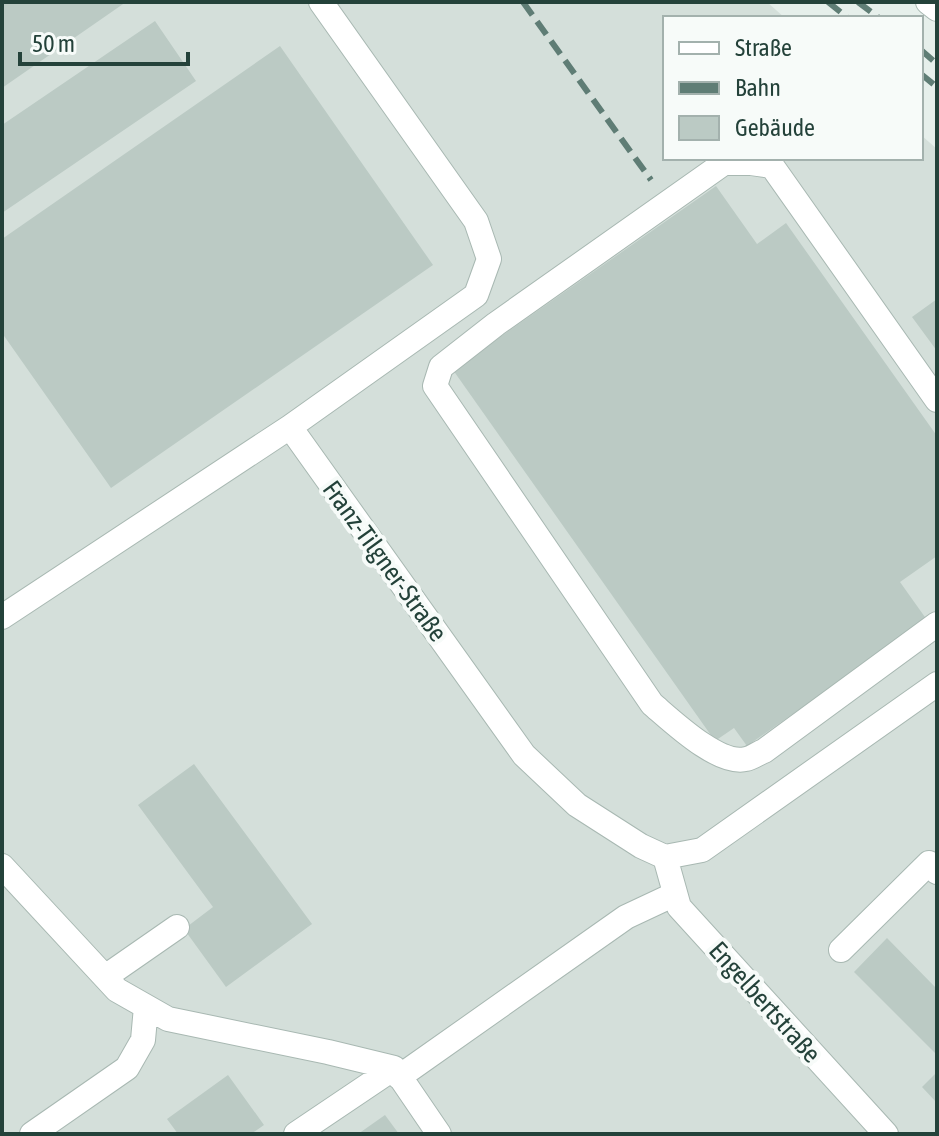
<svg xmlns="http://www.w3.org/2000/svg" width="939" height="1136" font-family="'Asap Condensed',sans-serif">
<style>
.built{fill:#d4dfda}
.building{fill:#bbcac4}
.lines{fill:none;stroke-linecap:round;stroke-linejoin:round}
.minor-casing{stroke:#a8b8b2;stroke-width:26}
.minor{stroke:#fff;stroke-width:24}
.rail{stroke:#5f7d75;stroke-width:6;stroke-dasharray:16 8;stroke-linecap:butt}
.labels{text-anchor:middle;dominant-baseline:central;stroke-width:8;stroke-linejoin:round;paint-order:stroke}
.street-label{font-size:26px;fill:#24423a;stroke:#f7fbf9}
</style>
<rect width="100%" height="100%" fill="#e6efeb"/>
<path class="built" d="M2,2H767L785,18H665V158H921V135L937,149V1134H2Z"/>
<path class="building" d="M2,2H126L2,88Z
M155,21L196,81L2,213V125Z
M280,46L433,265L111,488L2,333V239Z
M716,186L757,244L786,223L937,436V556L900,582L927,620L747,746L734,728L715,741L453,370Z
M937,299V351L912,317Z
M194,764L312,924L226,987L184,929L213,907L138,805Z
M887,938L937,989V1055L854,972Z
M937,1072V1103L922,1087Z
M228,1075L264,1125L251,1134H178L167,1119Z
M385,1115L399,1134H358Z"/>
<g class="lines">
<g class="minor-casing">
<path id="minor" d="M321,2L476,221L489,259L476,295L290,427L524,755L577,805L641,846L665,857L702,850L937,684
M928,2L937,9
M937,400L772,166L751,163H724L496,324L441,367L435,386L652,704C672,721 719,766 746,759C752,758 758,753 764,751L937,624
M2,617L290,427
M665,857L679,907L886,1134
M2,866L117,990L168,1019L328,1052L394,1068L439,1134
M841,950L929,863L937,872
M105,977L177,927
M399,1077L626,917L675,894
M32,1134L127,1068L143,1040L146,1007
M296,1134L394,1068"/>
</g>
<use href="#minor" class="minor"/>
<path class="rail" d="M523,2L651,180
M828,2L848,18
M858,2L879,18
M921,50L937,64
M921,74L937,87"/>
</g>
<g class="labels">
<g class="street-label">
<text transform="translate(385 561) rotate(54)">Franz-Tilgner-Straße</text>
<text transform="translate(765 1002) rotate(48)">Engelbertstraße</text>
</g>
</g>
<rect width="939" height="1136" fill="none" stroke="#24423a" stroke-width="8"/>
<rect x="663" y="16" width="260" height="144" fill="#f7fbf9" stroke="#a3b1ad" stroke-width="2"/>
<rect x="679" y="42" width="40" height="12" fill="#ffffff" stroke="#a3b1ad" stroke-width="2"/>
<text x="735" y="56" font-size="24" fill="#24423a">Straße</text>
<rect x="679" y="82" width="40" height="12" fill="#5f7d75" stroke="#a3b1ad" stroke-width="2"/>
<text x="735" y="96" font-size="24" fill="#24423a">Bahn</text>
<rect x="679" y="116" width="40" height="24" fill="#bbcac4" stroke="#a3b1ad" stroke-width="2"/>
<text x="735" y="136" font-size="24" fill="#24423a">Gebäude</text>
<path d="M20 52v12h168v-12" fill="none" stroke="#24423a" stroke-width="4"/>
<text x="32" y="52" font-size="24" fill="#24423a" stroke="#f7fbf9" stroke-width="6" paint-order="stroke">50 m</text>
</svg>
